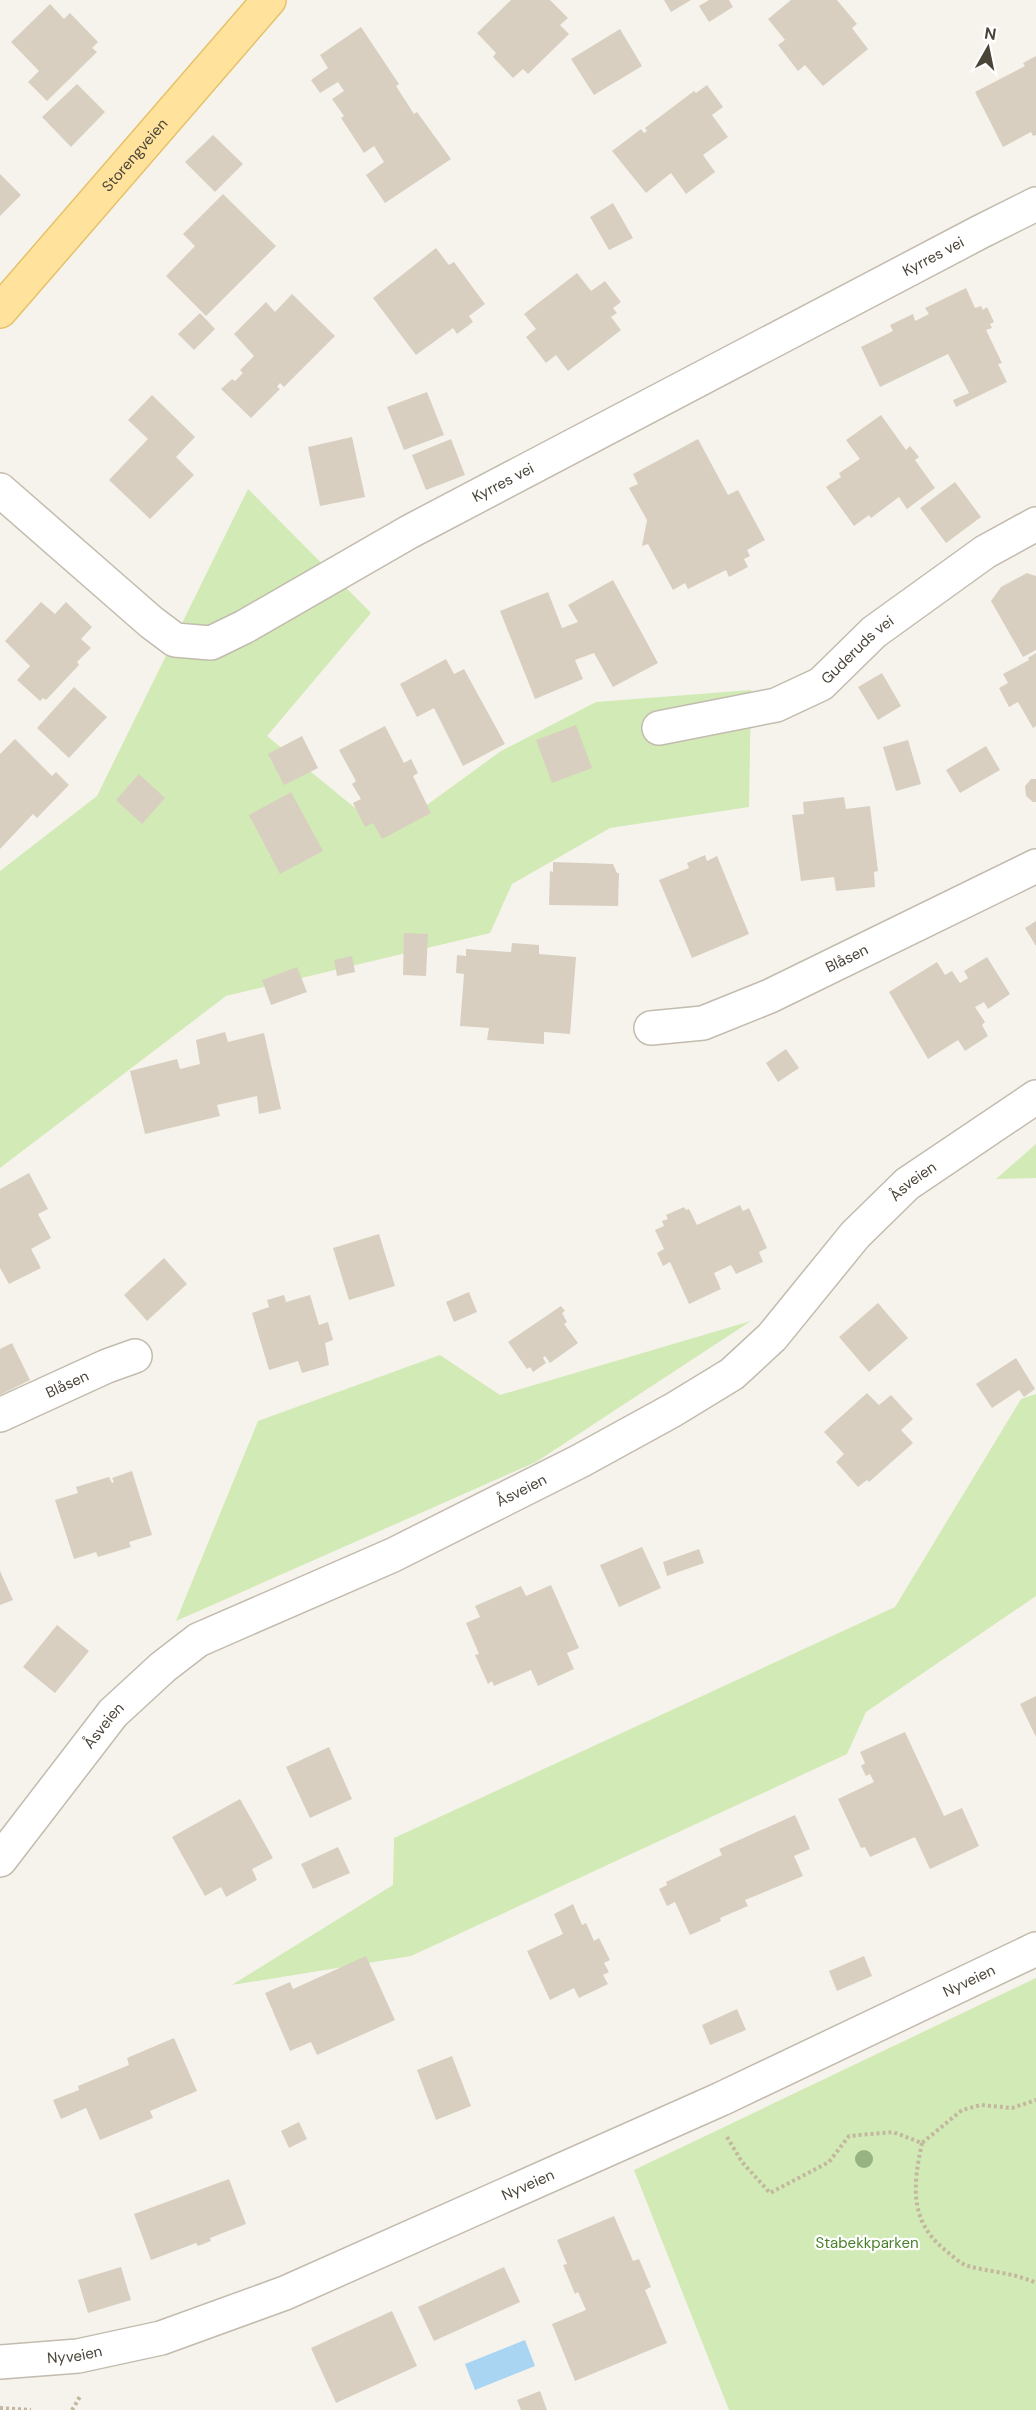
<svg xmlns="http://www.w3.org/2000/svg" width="1036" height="2410" font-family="'DM Sans',sans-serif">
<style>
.green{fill:#d2eab5}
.water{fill:#a9d4f2}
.building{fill:#d8cfc1}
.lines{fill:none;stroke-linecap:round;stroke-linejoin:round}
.minor-casing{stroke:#c2bbae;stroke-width:36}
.major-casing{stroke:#e6c16a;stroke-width:36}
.path{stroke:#c4b79f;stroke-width:4;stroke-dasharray:3 3;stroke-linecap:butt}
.minor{stroke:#fff;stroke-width:33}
.major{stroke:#ffe39c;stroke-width:33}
.tree{fill:#97b381}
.labels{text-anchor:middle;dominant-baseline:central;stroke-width:4.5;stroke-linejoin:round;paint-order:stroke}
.street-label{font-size:15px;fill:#4b4439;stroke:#fff}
.park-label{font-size:15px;fill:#4a7f2a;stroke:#fff}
</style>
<rect width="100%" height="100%" fill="#f6f3ec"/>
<path class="green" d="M248,489L371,613L267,736L387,834L501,751L596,702L751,690L749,807L610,828L512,884L490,933L226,996L0,1168V871L97,796Z
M1036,1144V1178L996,1179Z
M751,1321L536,1462L176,1621L258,1421L440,1355L500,1395Z
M1036,1394V1596L866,1712L847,1754L411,1956L232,1985L393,1885L394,1838L895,1607L1021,1399Z
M1036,1978V2410H729L634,2170Z"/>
<path class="water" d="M525,2340L535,2366L475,2390L465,2364Z"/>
<path class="building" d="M511,0H550L568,18L560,25L569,34L528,74L523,69L513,78L493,57L496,53L477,33Z
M664,0H691L671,12Z
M709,0H729L733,7L709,22L699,6Z
M791,0H837L857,24L852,28L868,49L823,86L805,65L798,71L778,45L785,40L768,19Z
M50,4L64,19L70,13L98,42L92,48L97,52L47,101L28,82L39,71L11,42Z
M361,27L399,84L396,86L414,114L417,112L451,159L385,203L366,175L384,162L374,146L364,153L341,118L344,116L332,99L344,91L338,82L320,93L311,80L328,68L320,55Z
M620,29L642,66L594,95L571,59Z
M1036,56V135L1033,136L1031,132L1003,147L975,92L1025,66L1023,63Z
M77,84L105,112L71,147L42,117Z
M707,85L723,107L712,115L728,137L703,155L715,172L686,194L671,173L646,193L612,151L641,129L644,133L647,131L645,128L694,91L696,93Z
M213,135L243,164L215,192L185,162Z
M0,174L21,195L0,216Z
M223,194L276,246L206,316L166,276L195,246L183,234Z
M613,203L633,238L609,250L590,217Z
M436,248L449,265L454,262L485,304L469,316L473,322L457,334L453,328L416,355L373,298Z
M577,273L591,291L605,281L621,302L613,308L617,313L611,317L621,330L568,371L556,355L546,363L526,337L536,329L524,314Z
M966,288L975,308L981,306L983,310L987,307L994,322L990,324L992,328L986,330L1002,363L998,364L1007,382L956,407L953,400L969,393L948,354L880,387L861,347L893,331L890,325L913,314L915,321L929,314L925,308Z
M292,294L335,336L284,387L280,383L277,387L280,389L251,418L221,389L232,379L235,381L243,373L240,370L254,356L234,334L266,302L275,312Z
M200,313L215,329L194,350L178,334Z
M427,392L444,435L404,450L387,407Z
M152,395L195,437L176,457L194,475L150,519L109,480L148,439L128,420Z
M881,415L906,450L910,446L919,457L915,460L935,488L907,509L899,497L871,518L869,515L854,526L826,487L841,477L839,473L860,459L846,440Z
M352,437L365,497L320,506L308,447Z
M451,439L465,475L426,490L412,455Z
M698,439L728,495L738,490L765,540L747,550L750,556L744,559L748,567L729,577L726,570L688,589L685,583L673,590L648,544L642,546L647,520L629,488L638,484L633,474Z
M955,482L981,517L946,543L920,508Z
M1027,573L1036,576V650L1023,657L991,601L1001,587Z
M613,580L658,663L613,687L594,653L575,660L583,679L535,699L500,611L548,592L562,628L578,622L568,605Z
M41,602L55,614L66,602L92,627L81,639L91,648L77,662L79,665L46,700L43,698L40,701L17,680L30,666L5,641Z
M1036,653V726L1033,728L1018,702L1009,707L999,688L1008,683L1003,674L1029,660L1028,658Z
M446,659L454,674L464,669L505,744L463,766L434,708L417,717L400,684Z
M882,673L901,706L878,720L858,687Z
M74,687L107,717L69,758L37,728Z
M576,725L592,768L552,783L536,740Z
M385,726L404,763L411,759L418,773L413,776L431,813L382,839L373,823L365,827L353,803L361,799L352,784L356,781L339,750Z
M302,736L318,768L284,785L268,754Z
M15,739L52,776L56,772L69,785L37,818L33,814L0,849V754Z
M908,740L921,784L896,791L883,747Z
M986,746L1000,770L960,793L946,770Z
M139,774L165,798L142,824L116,800Z
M1031,779H1036V802H1033L1026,796L1025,786Z
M291,792L323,851L280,874L249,815Z
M844,797L846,809L870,806L878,871L874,872L875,887L836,891L834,877L801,881L792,815L804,814L803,802Z
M705,855L707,861L717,856L749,934L692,958L659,880L689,868L687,863Z
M553,862L613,864L617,873H619L618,906L549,905L550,871L553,872Z
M1036,921V946L1025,928Z
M404,933L428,934L426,976L403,975Z
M512,943L539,945V954L576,957L570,1034L544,1032V1044L487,1040L489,1028L460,1026L464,974L456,973L457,955L466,956V949L511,952Z
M352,956L355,972L337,976L334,960Z
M987,957L1010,994L988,1009L984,1002L975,1007L985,1022L982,1025L988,1036L965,1051L958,1040L928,1059L889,992L937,962L945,975L952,971L960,983L968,978L964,971Z
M297,967L307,992L271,1005L262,980Z
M225,1032L228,1042L264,1033L281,1109L259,1114L257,1096L217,1105L220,1116L145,1134L130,1071L177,1059L180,1069L200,1064L196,1040Z
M786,1049L799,1068L778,1082L766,1063Z
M29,1173L48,1209L38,1214L51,1238L31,1249L41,1268L9,1284L0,1268V1189Z
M740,1205L743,1211L749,1208L767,1248L759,1252L763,1262L736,1274L731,1265L714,1273L721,1289L689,1304L670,1262L663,1266L657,1253L664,1249L655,1230L664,1226L662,1221L668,1219L666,1215L684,1207L686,1210L689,1209L697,1225Z
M379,1234L395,1286L349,1300L333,1248Z
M164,1258L187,1284L147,1321L124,1295Z
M469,1292L477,1312L454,1322L446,1302Z
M284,1295L286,1302L310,1295L319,1325L328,1322L333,1340L325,1343L329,1365L302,1373L298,1361L269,1370L252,1313L269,1307L267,1300Z
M878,1303L908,1338L869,1372L839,1337Z
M561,1306L565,1311L562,1313L567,1322L564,1324L578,1343L550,1363L545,1356L543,1358L546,1363L533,1372L530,1367L527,1369L508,1342Z
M12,1343L30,1380L0,1395V1349Z
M1016,1358L1035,1389L1024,1397L1019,1390L992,1408L976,1384Z
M867,1393L879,1405L891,1395L913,1419L901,1430L913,1443L869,1482L867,1480L858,1487L836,1462L844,1454L824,1432Z
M132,1471L152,1535L129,1542L131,1547L98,1557L96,1552L74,1559L55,1500L78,1493L76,1487L109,1477L112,1483L114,1482L112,1478Z
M642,1547L661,1588L619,1607L600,1565Z
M699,1549L704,1563L667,1576L663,1562Z
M0,1571L13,1600L0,1605Z
M551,1585L579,1648L567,1653L574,1669L538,1686L531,1670L494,1686L492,1681L488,1684L475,1655L479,1654L466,1623L480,1617L475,1606L521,1586L526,1596Z
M57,1625L89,1651L55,1693L23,1667Z
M1036,1696V1737L1020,1704Z
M905,1732L944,1816L962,1808L979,1846L930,1869L915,1837L870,1857L865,1847L861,1848L838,1799L874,1782L870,1774L866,1776L861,1766L865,1763L860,1752Z
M329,1747L352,1799L310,1818L286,1767Z
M240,1799L273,1858L252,1869L257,1880L226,1897L221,1887L205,1896L172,1837Z
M795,1815L810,1849L794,1856L803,1876L745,1900L748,1906L720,1918L721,1921L690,1935L675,1902L667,1906L659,1889L667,1885L666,1882L722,1855L719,1849Z
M338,1847L350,1873L313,1889L301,1864Z
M573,1904L582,1925L586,1923L594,1941L599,1938L610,1960L604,1963L609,1972L603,1975L608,1984L579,1998L574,1988L550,2000L527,1951L563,1934L554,1914Z
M366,1956L395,2020L317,2055L311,2042L290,2051L265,1993L290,1982L293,1989Z
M864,1956L872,1976L837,1991L829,1971Z
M737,2009L746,2030L710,2045L702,2025Z
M174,2038L197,2091L150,2111L153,2118L100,2140L86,2108L61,2119L53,2100L79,2090L78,2086L129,2065L127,2058Z
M452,2056L471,2106L436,2120L417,2070Z
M299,2122L307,2139L289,2148L281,2131Z
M229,2179L246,2224L210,2238L211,2241L198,2246L196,2243L151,2260L134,2214Z
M614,2216L633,2261L639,2259L651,2287L645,2290L667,2343L575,2381L552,2324L586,2310L578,2292L575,2294L563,2265L567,2264L557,2240Z
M121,2267L131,2300L88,2313L78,2280Z
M504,2267L520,2302L434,2341L418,2307Z
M392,2311L417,2366L336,2403L311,2348Z
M540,2391L547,2410H521L517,2400Z"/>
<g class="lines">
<g class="minor-casing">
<g id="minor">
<path id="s1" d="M0,490L151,622L175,640L211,643L244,627L409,532L980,232L1036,204"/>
<path id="s2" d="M659,728L776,705L821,684L874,632L985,552L1036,524"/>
<path id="s3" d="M651,1028L703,1023L770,996L1036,866"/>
<path id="s4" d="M0,1415L107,1366L135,1356"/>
<path id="s5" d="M0,1860L113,1713L163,1667L198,1640L393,1555L580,1461L673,1410L732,1374L772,1337L855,1235L907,1184L1036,1097"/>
<path id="s6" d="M0,2362L78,2356L161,2338L285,2293L721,2099L1036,1949"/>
</g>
</g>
<g class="major-casing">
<g id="major">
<path id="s7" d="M0,311L269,0"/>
</g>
</g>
<path class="path" d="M727,2137L742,2162L770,2193L829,2162L849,2136L893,2132L922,2143L962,2110L981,2105L1012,2108L1036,2100
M922,2143C913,2185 909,2221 945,2250C952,2255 960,2264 968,2266C990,2272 1015,2273 1036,2283
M0,2408L31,2410
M72,2410L81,2395"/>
<use href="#minor" class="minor"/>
<use href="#major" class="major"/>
</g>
<circle class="tree" cx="864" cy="2159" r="9"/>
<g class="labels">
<g class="street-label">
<text stroke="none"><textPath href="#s7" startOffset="206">Storengveien</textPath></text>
<text stroke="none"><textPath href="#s1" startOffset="1086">Kyrres vei</textPath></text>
<text stroke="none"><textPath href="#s1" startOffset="600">Kyrres vei</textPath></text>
<text stroke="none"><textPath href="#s2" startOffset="219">Guderuds vei</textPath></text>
<text stroke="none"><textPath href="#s3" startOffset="210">Blåsen</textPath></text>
<text stroke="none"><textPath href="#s5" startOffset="1160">Åsveien</textPath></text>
<text stroke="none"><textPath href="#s4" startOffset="74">Blåsen</textPath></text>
<text stroke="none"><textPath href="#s5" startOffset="654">Åsveien</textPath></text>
<text stroke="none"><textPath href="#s5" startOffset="170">Åsveien</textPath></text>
<text stroke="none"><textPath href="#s6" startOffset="1047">Nyveien</textPath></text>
<text stroke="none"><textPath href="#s6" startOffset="561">Nyveien</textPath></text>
<text stroke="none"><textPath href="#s6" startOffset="75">Nyveien</textPath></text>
</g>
<g class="park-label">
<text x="867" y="2243">Stabekkparken</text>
</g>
</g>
<g transform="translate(988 48) rotate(9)" stroke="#ffffff" stroke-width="4.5" paint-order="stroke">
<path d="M0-4.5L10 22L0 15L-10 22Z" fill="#4b4439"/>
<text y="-9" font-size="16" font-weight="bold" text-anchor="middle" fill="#4b4439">N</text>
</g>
</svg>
